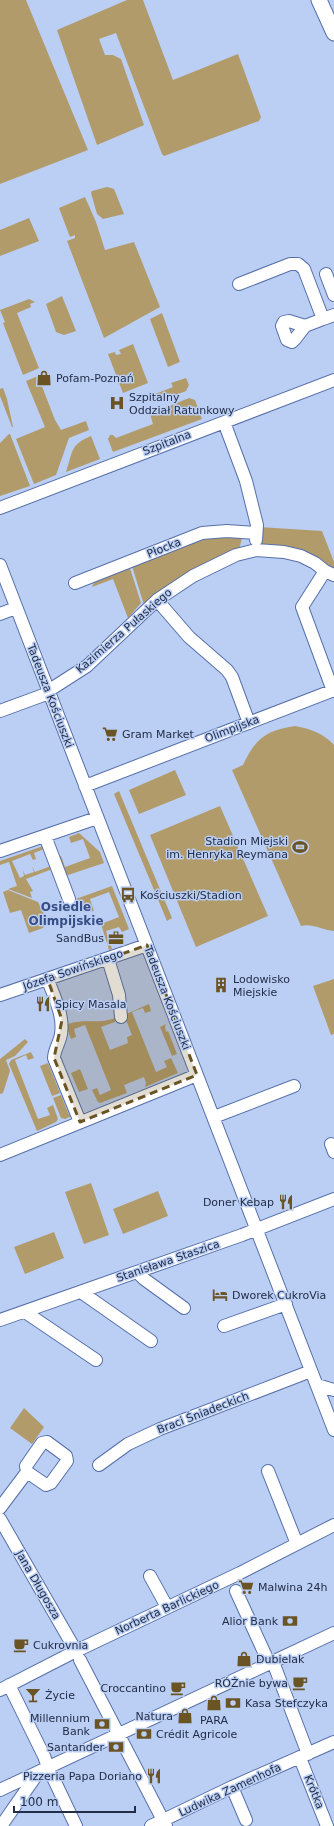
<svg xmlns="http://www.w3.org/2000/svg" width="334" height="1826" font-family="'DejaVu Sans',sans-serif">
<style>
.green{fill:#b29b6b}
.lines{fill:none;stroke-linecap:round;stroke-linejoin:round}
.minor-casing{stroke:#5670a9;stroke-width:14}
.major-casing{stroke:#5670a9;stroke-width:17}
.minor{stroke:#fff;stroke-width:12}
.major{stroke:#fff;stroke-width:15}
.marked{fill:#6a5424;fill-opacity:0.2;stroke:#6a5424;stroke-width:3;stroke-dasharray:8 5;stroke-linejoin:round}
.labels{text-anchor:middle;dominant-baseline:central;stroke-width:3;stroke-linejoin:round;paint-order:stroke}
.poi-label{font-size:11px;fill:#222e47;stroke:#bbcef4;text-anchor:start}
.street-label{font-size:11px;fill:#222e47;stroke:#bbcef4}
.neighbourhood-label{font-size:12px;font-weight:bold;fill:#364e84;stroke:#bbcef4}
</style>
<rect width="100%" height="100%" fill="#bbcef4"/>
<path class="green" d="M0,0H26L88,150L0,184Z
M127,0H143L173,80L238,54L261,117L259,121L164,156L162,154L116,33L99,39L105,55H113L121,59L144,125L97,145L57,30Z
M107,187L114,189L124,214L103,219L97,214L91,193L92,191Z
M85,197L96,222L105,250L134,242L160,307L104,338L67,241L75,238V235L70,237L59,208Z
M29,218L39,241L0,256V230Z
M62,296L76,331L64,335L56,332L46,304Z
M29,299L35,302L30,304L31,307L17,313L39,368L23,375L3,323L5,322L0,310Z
M162,313L180,362L168,367L150,319Z
M133,344L148,383L123,393L108,354L115,352L116,355L121,354L119,350Z
M38,376L55,420L61,430L86,421L89,430L69,438L56,475L34,484L16,439L45,427L26,381Z
M186,378L189,385L186,391L160,401L158,399L152,401L150,396L173,387L171,383Z
M3,388L7,399L13,427H12L0,396V389Z
M189,398L195,400L202,419L113,452L108,439L110,435H113L116,438L153,424L150,414Z
M9,434H10L30,486L0,496V443Z
M91,436L100,459L66,472C73,451 70,445 91,436Z
M259,527L322,531L334,562V571L261,545Z
M202,536L242,538L239,550L144,605L132,566Z
M129,565L141,603L128,618L113,579L92,587L96,578Z
M295,726C311,729 323,733 334,745V931C322,930 312,923 301,926L232,770L243,765C255,739 266,730 295,726Z
M175,770L186,795L139,814L129,790Z
M119,791L172,918L167,921L114,794Z
M220,806L268,916L196,947L150,835Z
M79,833L100,852L104,863L65,876L73,900L112,886L129,929L122,932L119,927L106,931L112,949L109,950L101,924L119,917L109,892L90,899L94,911L82,912L78,901L73,902L57,857L61,856L65,867L90,858L83,839L71,843L69,837Z
M46,845L44,849L34,853L36,859L33,860L30,854L12,861L20,878L24,876L23,870L25,875L34,872L32,866L35,872L51,866L55,868L26,879L33,891L30,892L32,898L8,889L17,886L9,862L0,865V861Z
M8,890L38,902L48,922L43,928L29,933L21,910L10,913L3,892Z
M334,979V1034L331,1035L313,986Z
M149,1004L151,1011L145,1013L143,1008L132,1012L156,1072L167,1067L164,1061L171,1058L178,1073L145,1087L146,1083L144,1077L124,1085L127,1093L100,1103L98,1102L92,1090L97,1088L100,1095L111,1090L85,1025L74,1029L76,1037L71,1039L68,1031V1024C84,1018 100,1025 118,1017L115,1022L101,1027L110,1050L128,1043L127,1037L132,1035L124,1015Z
M166,1024L165,1027L166,1032L168,1031L177,1054L172,1056L160,1027Z
M25,1039L28,1042L15,1056L6,1060L10,1071L3,1093L0,1094V1059Z
M31,1052L34,1058L28,1060L26,1055L15,1060L38,1119L50,1115L47,1108L53,1105L58,1119L56,1122L37,1131L9,1064L11,1060Z
M48,1063L60,1093L52,1096L40,1066Z
M80,1069L88,1089L79,1092L71,1073Z
M61,1095L69,1115L74,1113V1115L65,1119L61,1118L53,1098Z
M91,1183L109,1235L84,1244L65,1192Z
M158,1191L168,1216L123,1234L113,1209Z
M54,1232L64,1258L25,1274L14,1247Z
M24,1408L44,1427L32,1444L10,1428Z"/>
<g class="lines">
<g class="minor-casing">
<path id="minor" d="M326,274L334,295
M239,284L290,264H298L304,269L323,319L334,315
M305,326L295,339L292,342L287,340L282,326L284,322L289,321L305,326L323,319
M224,422L246,481L257,525L256,540
M0,508L334,380
M0,565L334,1430
M325,571L302,607L333,691
M75,583L202,533L227,531L256,533
M157,600L189,637L227,670L232,677L249,723
M0,614L16,608
M48,691L87,666L157,600L193,576L236,555L256,550L284,552L301,556L315,563L325,571L334,575
M0,711L49,693
M85,786L334,690
M45,836L69,899
M0,851L97,818
M108,959L119,995L121,1017
M48,980C54,997 64,1015 61,1034C60,1042 54,1050 54,1058L80,1122
M0,995L147,945
M214,1117L294,1086
M331,1144L334,1152
M0,1155L197,1075
M137,1272L144,1279L184,1308
M81,1292L151,1341
M25,1312L96,1360
M0,1320L242,1235L334,1199
M224,1326L286,1304
M317,1385L334,1390
M99,1465L128,1444L160,1429L311,1371
M268,1471L297,1544
M0,1508L27,1472L26,1466L42,1443L47,1442L66,1456L67,1461L51,1483L46,1485L27,1472
M0,1519L76,1651
M150,1576L167,1607
M236,1591L269,1663
M80,1660L166,1826
M273,1662L308,1754
M9,1685L44,1756L48,1767L76,1826
M0,1690L76,1651L240,1573L334,1525
M300,1758L327,1826
M232,1787L246,1820
M0,1790L334,1633
M1,1826L38,1773
M151,1826L232,1787L334,1742"/>
</g>
<g class="major-casing">
<path id="major" d="M319,0L334,33"/>
</g>
<use href="#minor" class="minor"/>
<use href="#major" class="major"/>
</g>
<path class="marked" d="M147,945L197,1075L80,1122L54,1058L62,1020L48,980Z"/>
<defs>
<g id="shop-bare" transform="scale(1.2)"><path d="M-5-2.5h2.3a2.7 3.5 0 0 1 5.4 0H5L5.5 6h-11ZM-1.5-2.5h3a1.5 2.3 0 0 0-3 0Z" fill="#6a5424" stroke="#bbcef4" stroke-width="2.5" paint-order="stroke"/></g>
<g id="hospital-bare" transform="scale(1.2)"><path d="M-5-5h3v3.5h4V-5h3V5h-3V1.5h-4V5h-3Z" fill="#6a5424" stroke="#bbcef4" stroke-width="2.5" paint-order="stroke"/></g>
<g id="supermarket-bare" transform="scale(1.2)"><path d="M-6-5.5h2.5l.6 2H6L4.5 2H-2.5L-4.4-4H-6ZM-1.5 3.2a1.3 1.3 0 1 0 .1 0ZM3 3.2a1.3 1.3 0 1 0 .1 0Z" fill="#6a5424" stroke="#bbcef4" stroke-width="2.5" paint-order="stroke"/></g>
<g id="stadium-bare" transform="scale(1.2)"><path d="M0-5a6.5 5 0 1 0 0 10a6.5 5 0 1 0 0-10ZM-3.5-1.8h7v3.6h-7Z" fill="#6a5424" stroke="#bbcef4" stroke-width="2.5" paint-order="stroke"/></g>
<g id="bus-bare" transform="scale(1.2)"><path d="M-5-6H5V4H4V6H2V4H-2V6H-4V4H-5ZM-3.5-4V0h7V-4ZM-3.5 1.2v1.5H-2V1.2ZM2 1.2v1.5H3.5V1.2Z" fill="#6a5424" stroke="#bbcef4" stroke-width="2.5" paint-order="stroke"/></g>
<g id="office-bare" transform="scale(1.2)"><path d="M-6-3h4V-5.5h4V-3h4V5H-6ZM-1-4.5V-3h2v-1.5ZM-6 0V1H6V0Z" fill="#6a5424" stroke="#bbcef4" stroke-width="2.5" paint-order="stroke"/></g>
<g id="building-bare" transform="scale(1.2)"><path d="M-4-6H4V6H1V3H-1V6H-4ZM-2.5-4.3h1.7v1.8h-1.7ZM.8-4.3h1.7v1.8H.8ZM-2.5-1h1.7V.8h-1.7ZM.8-1h1.7V.8H.8Z" fill="#6a5424" stroke="#bbcef4" stroke-width="2.5" paint-order="stroke"/></g>
<g id="restaurant-bare" transform="scale(1.2)"><path d="M-5-6h1v4h1v-4h1v4h1v-4h1v5L-1.5 .5V6h-2V.5L-5-1ZM5-6V6H3V1.5H1.5Q1.5-4 5-6Z" fill="#6a5424" stroke="#bbcef4" stroke-width="2.5" paint-order="stroke"/></g>
<g id="hotel-bare" transform="scale(1.2)"><path d="M-6-4.5h1.5V1H6V5H4.5V3h-9V5H-6ZM-4 0a1.8 1.8 0 1 1 3.6 0ZM.5 0V-2.5h3Q6-2.5 6 0Z" fill="#6a5424" stroke="#bbcef4" stroke-width="2.5" paint-order="stroke"/></g>
<g id="bank-bare" transform="scale(1.2)"><path d="M-6-4H6V4H-6ZM0-2.3a2.3 2.3 0 1 0 0 4.6a2.3 2.3 0 1 0 0-4.6Z" fill="#6a5424" stroke="#bbcef4" stroke-width="2.5" paint-order="stroke"/></g>
<g id="cafe-bare" transform="scale(1.2)"><path d="M-5.5-4.5H6V0H3Q3 3.5 0 3.5H-2.5Q-5.5 3.5-5.5 0ZM3-3.2v2h1.7v-2ZM-6 4.5H4V6H-6Z" fill="#6a5424" stroke="#bbcef4" stroke-width="2.5" paint-order="stroke"/></g>
<g id="bar-bare" transform="scale(1.2)"><path d="M-6-5H6L.8 .8V4.5H3.5V6h-7V4.5H-.8V.8Z" fill="#6a5424" stroke="#bbcef4" stroke-width="2.5" paint-order="stroke"/></g>
</defs>
<g fill-rule="evenodd">
<use href="#shop-bare" x="44" y="378"/>
<use href="#hospital-bare" x="117" y="403"/>
<use href="#supermarket-bare" x="110" y="734"/>
<use href="#stadium-bare" x="300" y="847"/>
<use href="#bus-bare" x="128" y="895"/>
<use href="#office-bare" x="116" y="938"/>
<use href="#building-bare" x="221" y="985"/>
<use href="#restaurant-bare" x="43" y="1004"/>
<use href="#restaurant-bare" x="286" y="1202"/>
<use href="#hotel-bare" x="220" y="1295"/>
<use href="#supermarket-bare" x="246" y="1587"/>
<use href="#bank-bare" x="290" y="1621"/>
<use href="#cafe-bare" x="21" y="1645"/>
<use href="#shop-bare" x="244" y="1659"/>
<use href="#cafe-bare" x="300" y="1683"/>
<use href="#cafe-bare" x="178" y="1688"/>
<use href="#bar-bare" x="33" y="1695"/>
<use href="#shop-bare" x="214" y="1703"/>
<use href="#bank-bare" x="233" y="1703"/>
<use href="#shop-bare" x="185" y="1716"/>
<use href="#bank-bare" x="102" y="1724"/>
<use href="#bank-bare" x="144" y="1734"/>
<use href="#bank-bare" x="116" y="1747"/>
<use href="#restaurant-bare" x="154" y="1776"/>
</g>
<g class="labels">
<g class="poi-label">
<text x="56" y="378">Pofam-Poznań</text>
<text x="129" y="397">Szpitalny<tspan x="129" dy="13">Oddział Ratunkowy</tspan></text>
<text x="122" y="734">Gram Market</text>
<text x="288" y="841" text-anchor="end">Stadion Miejski<tspan x="288" dy="13">im. Henryka Reymana</tspan></text>
<text x="140" y="895">Kościuszki/Stadion</text>
<text x="104" y="938" text-anchor="end">SandBus</text>
<text x="233" y="979">Lodowisko<tspan x="233" dy="13">Miejskie</tspan></text>
<text x="55" y="1004">Spicy Masala</text>
<text x="274" y="1202" text-anchor="end">Doner Kebap</text>
<text x="232" y="1295">Dworek CukroVia</text>
<text x="258" y="1587">Malwina 24h</text>
<text x="278" y="1621" text-anchor="end">Alior Bank</text>
<text x="33" y="1645">Cukrovnia</text>
<text x="256" y="1659">Dubielak</text>
<text x="288" y="1683" text-anchor="end">RÓŻnie bywa</text>
<text x="166" y="1688" text-anchor="end">Croccantino</text>
<text x="45" y="1695">Życie</text>
<text x="245" y="1703">Kasa Stefczyka</text>
<text x="173" y="1716" text-anchor="end">Natura</text>
<text x="90" y="1718" text-anchor="end">Millennium<tspan x="90" dy="13">Bank</tspan></text>
<text x="214" y="1720" text-anchor="middle">PARA</text>
<text x="156" y="1734">Crédit Agricole</text>
<text x="104" y="1747" text-anchor="end">Santander</text>
<text x="142" y="1776" text-anchor="end">Pizzeria Papa Doriano</text>
</g>
<g class="street-label">
<text transform="translate(167 443) rotate(-21)">Szpitalna</text>
<text transform="translate(164 548) rotate(-22)">Płocka</text>
<text transform="translate(124 631) rotate(-41)">Kazimierza Pułaskiego</text>
<text transform="translate(50 696) rotate(69)">Tadeusza Kościuszki</text>
<text transform="translate(232 729) rotate(-21)">Olimpijska</text>
<text transform="translate(73 970) rotate(-19)">Józefa Sowińskiego</text>
<text transform="translate(167 998) rotate(69)">Tadeusza Kościuszki</text>
<text transform="translate(168 1261) rotate(-19)">Stanisława Staszica</text>
<text transform="translate(203 1413) rotate(-21)">Braci Śniadeckich</text>
<text transform="translate(38 1585) rotate(60)">Jana Długosza</text>
<text transform="translate(167 1608) rotate(-25)">Norberta Barlickiego</text>
<text transform="translate(230 1790) rotate(-25)">Ludwika Zamenhofa</text>
<text transform="translate(314 1792) rotate(68)">Krótka</text>
</g>
<g class="neighbourhood-label">
<text x="66" y="907">Osiedle<tspan x="66" dy="14">Olimpijskie</tspan></text>
</g>
</g>
<path d="M14 1806v6h121v-6" fill="none" stroke="#222e47" stroke-width="2"/>
<text x="20" y="1806" font-size="12" fill="#222e47" stroke="#bbcef4" stroke-width="3" paint-order="stroke">100 m</text>
</svg>
